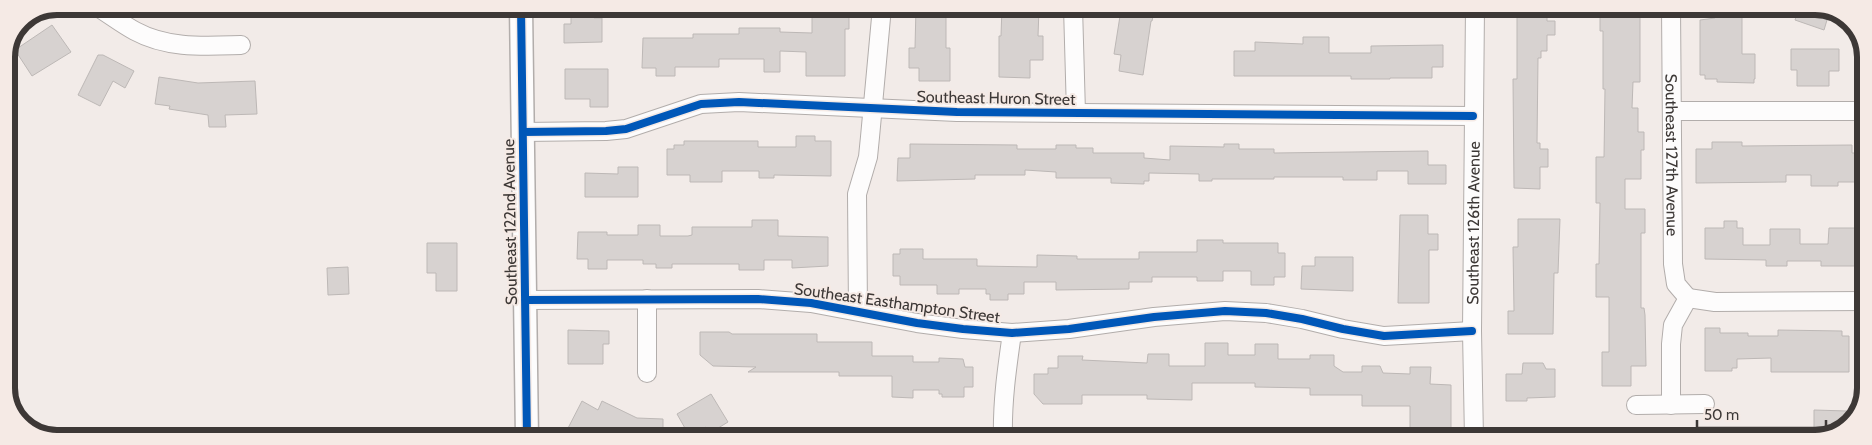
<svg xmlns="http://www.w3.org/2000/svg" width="1872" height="445" font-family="Cabin,sans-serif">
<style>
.building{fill:#d7d2d0;stroke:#bdb8b6}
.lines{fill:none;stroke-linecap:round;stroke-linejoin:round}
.minor-casing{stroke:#b2adab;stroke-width:20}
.major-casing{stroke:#b2adab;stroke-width:25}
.minor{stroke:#fdfcfc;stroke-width:18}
.major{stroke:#fdfcfc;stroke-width:22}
.cycleway-casing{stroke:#f5eae5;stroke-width:11}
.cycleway{stroke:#0057b8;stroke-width:8}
.labels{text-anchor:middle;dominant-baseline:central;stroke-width:4;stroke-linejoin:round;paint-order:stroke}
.street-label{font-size:16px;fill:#3d3836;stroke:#f5eae5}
.rim{fill:none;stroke:#3d3836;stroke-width:6}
</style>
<rect width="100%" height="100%" fill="#f2ebe8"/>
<path class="building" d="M812,7H849V29H845V76H806V52L780,51V72H764V59H719V67H675V76H656V68H642L643,38H693V34H739V28H780V32L812,33Z
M916,7H946V48H950V81H919V68H909V48H915Z
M1002,7H1032V9H1039L1038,36H1043V60H1030V78L999,77V36H1001Z
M1114,7H1155L1152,21H1151L1143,75L1119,71L1121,55L1114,54L1120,16L1113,14Z
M1715,7H1742V54H1755V79H1754V83L1717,82V79H1705V75H1700V20L1715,18Z
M1799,7H1826L1830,10L1824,30L1795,20Z
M1600,8H1640V82H1633L1632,108H1638V132H1644V150H1641V179H1625V209H1645V233H1641V308H1644L1645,315L1646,366H1631V386H1602V352H1609V297H1596V264H1599L1600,203H1596V157H1604L1605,89H1603V31H1600Z
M571,11H594V18H602V42L564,43V24H571Z
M1517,16H1547V21H1555V35H1547V51H1541V58H1538L1537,143H1540V149H1548V167H1540V189L1514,188L1513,79H1517Z
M52,25L71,52L32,76L15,50Z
M1303,37H1329V53H1371V46L1443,45V67H1432V78H1390V79H1351V76H1234V51H1255V42L1303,44Z
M1791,49H1839V71H1829V86H1797V70H1791Z
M98,55H103L134,71L125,88L113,81L100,106L78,95Z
M565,69H608V107H590V99H565Z
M159,77L198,83L255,81L257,114L225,115L226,127H209L208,115L169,109L170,106L155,104Z
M796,136H815V141H831V176L774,175V178H759V171H722V182H690V175H667V149H674V145H684V141H758V147H796Z
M1712,142H1742V146L1852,145V153H1865V182H1838V186H1811V175H1786V182L1696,183V149H1712Z
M910,144L1017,145V149H1056V145H1076V148H1093V153H1144V158L1170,160V146L1224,147V144H1239V149H1274V153L1428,151V165H1446V184H1408V171H1377V180H1343V177H1274V179H1212V181H1199V174L1149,173V181H1144V184L1111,183V178H1056V172L1025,170V175H975V179L897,181L898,158H910Z
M618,167H638V197H585V173L618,174Z
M1400,215H1428V234H1438V250H1429V303H1398Z
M1518,219H1560L1558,273H1554L1553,334H1508V311H1514L1513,247H1518Z
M752,220H778V236L828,237V266L792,268V260H764V270H739V264H672V268H656V264H643V260H607V269H588V259H577L578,232H607V235H638V225H660V236H688L692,235V227H752Z
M1724,221H1737V228H1743V245H1770V229H1800V244H1828L1829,228H1857V266H1821V261H1787V266H1766V260L1705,259V228H1724Z
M1197,240H1223V243H1278V253H1285V277H1274V285H1251V271H1223V281H1197V277H1152V282H1129V289L1056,290V282H1024V294H1008V300H990V294H986V289H959V294H937V285H900V276H893V254H900V249H923V259H977V266L1037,267V255L1077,256V259H1139V252H1197Z
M427,243H457V291H436V273H427Z
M1315,257H1353V291L1301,289L1302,266H1315Z
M348,267L349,294L328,295L327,268Z
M1705,328H1720V333H1748V336H1778V330L1842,331V336H1849V372H1771V358L1737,359V368H1732V371H1705Z
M568,330L609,331V344H603V364H568Z
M700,332H729L732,334H817V342H872V356H913V362H939V358L963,359L965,367H973V387H964V397H942V394H939V390H913V398L892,397V376H839V372H748L756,367L713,366L700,355Z
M1205,343H1228V355H1255V344H1278V359H1310V355H1334V366L1343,372H1362V366H1380L1383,373L1410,374V367H1431L1430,384L1451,385V432H1436V428H1410V406H1362V395H1310V388L1255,387V383H1192V400L1147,399V395H1082V404H1043L1034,394V374H1048V368H1058V356H1083L1082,360L1147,363L1148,354H1169V366H1205Z
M1523,363H1543L1546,369H1555V397L1527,398V401H1506V374H1522Z
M711,394L728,422L710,433L706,427L690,437L677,414Z
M582,401L598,410L602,401L637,418L663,419V438H578L566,432Z
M1814,410L1847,411V427L1814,439Z"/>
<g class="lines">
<g class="minor-casing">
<g id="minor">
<path d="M96,6C109,14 122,24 135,31C168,49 205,46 241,45"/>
<path d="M1073,7L1076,113"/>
<path id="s1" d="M1671,7L1673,264L1676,284L1688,298"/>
<path d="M1672,111H1865"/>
<path d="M523,132L606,131L626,129L701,104L739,102L957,112L1473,116"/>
<path d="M1688,298L1715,302L1865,301"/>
<path d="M647,299V373"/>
<path d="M525,300L758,299L811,303L917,323L963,329L1012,333L1069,329L1154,317L1225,311L1266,313L1302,319L1343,329L1384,336L1472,331"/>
<path d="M858,311L857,194L868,157L870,137L882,7"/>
<path d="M1636,405L1705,404"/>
<path d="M1671,405V344L1673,325L1688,298"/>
<path d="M1003,438C1002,402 1007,368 1012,333"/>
<path id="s2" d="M1474,439L1472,331L1475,7"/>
</g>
</g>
<g class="major-casing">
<path id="major" d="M521,7L527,438"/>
</g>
<use href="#minor" class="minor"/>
<use href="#major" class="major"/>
<g class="cycleway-casing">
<path id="cycleway" d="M521,7L527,438
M523,132L606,131L626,129L701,104L739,102L957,112L1473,116
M525,300L758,299L811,303L917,323L963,329L1012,333L1069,329L1154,317L1225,311L1266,313L1302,319L1343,329L1384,336L1472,331"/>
</g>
<use href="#cycleway" class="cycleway"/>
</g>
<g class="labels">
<g class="street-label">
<text transform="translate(996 98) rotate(1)">Southeast Huron Street</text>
<text stroke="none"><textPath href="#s1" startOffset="148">Southeast 127th Avenue</textPath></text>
<text transform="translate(510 222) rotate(-91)">Southeast 122nd Avenue</text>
<text stroke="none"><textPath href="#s2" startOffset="216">Southeast 126th Avenue</textPath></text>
<text transform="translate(897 303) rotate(8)">Southeast Easthampton Street</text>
</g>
</g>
<path d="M0 0H1872V445H0ZM57 15H1815A42 42 0 0 1 1857 57V388A42 42 0 0 1 1815 430H57A42 42 0 0 1 15 388V57A42 42 0 0 1 57 15Z" fill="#f5eae5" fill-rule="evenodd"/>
<path class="rim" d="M57 15H1815A42 42 0 0 1 1857 57V388A42 42 0 0 1 1815 430H57A42 42 0 0 1 15 388V57A42 42 0 0 1 57 15Z"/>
<path d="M1697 420v8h129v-8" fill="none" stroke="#3d3836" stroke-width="2.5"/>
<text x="1704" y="420" font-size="15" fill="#3d3836" stroke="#f5eae5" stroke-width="4" paint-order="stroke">50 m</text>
</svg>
